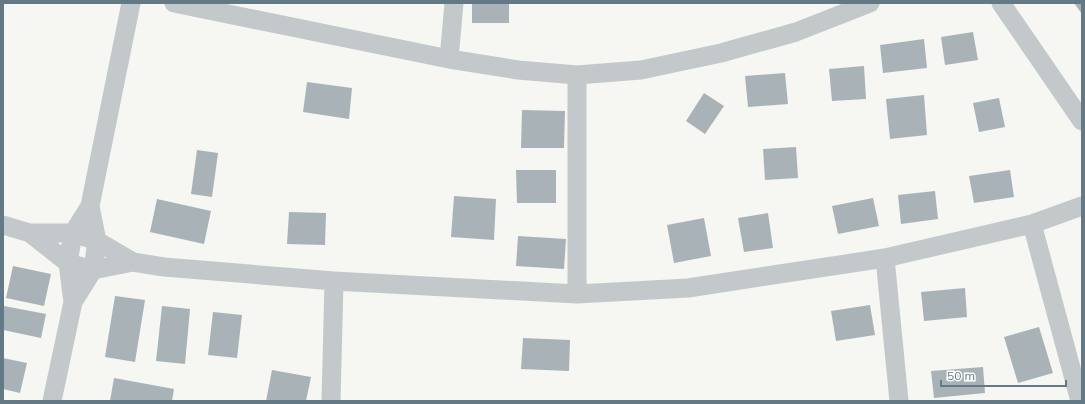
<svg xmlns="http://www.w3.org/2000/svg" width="1085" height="404" font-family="Mulish,sans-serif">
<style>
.building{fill:#a9b3b7}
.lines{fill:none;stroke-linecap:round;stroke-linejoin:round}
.street{stroke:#c3c8ca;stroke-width:19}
</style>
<rect width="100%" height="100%" fill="#f6f6f2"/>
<path class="building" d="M472,3H509V23H472Z
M1074,3H1082V14Z
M973,32L978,60L945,65L941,37Z
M924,39L927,68L883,73L880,45Z
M864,66L866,99L832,101L829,69Z
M785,73L788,104L748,107L745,76Z
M307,82L352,88L349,119L303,112Z
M704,93L724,106L705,134L686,121Z
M924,95L927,135L890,139L886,99Z
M999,98L1005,127L979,132L973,103Z
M522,110L565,111L564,148H521Z
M796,147L798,178L765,180L763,149Z
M197,150L218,153L212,197L191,194Z
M516,170H556V203H517Z
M1010,170L1014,197L974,203L969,176Z
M935,191L938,219L901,224L898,195Z
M454,196L496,199L494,240L451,237Z
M873,198L879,226L838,234L832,206Z
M157,199L211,211L204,244L150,232Z
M289,212L326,213L325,245L287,244Z
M768,213L773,248L744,252L738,218Z
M704,218L711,256L674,263L667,225Z
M518,236L566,239L564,269L516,266Z
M13,266L51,274L44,306L6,298Z
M965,288L967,317L924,321L921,292Z
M115,296L145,300L135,362L105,357Z
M870,305L875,335L836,341L831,311Z
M4,306L46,314L41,338L3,330Z
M162,306L190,309L185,364L156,361Z
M213,312L242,315L237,358L208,355Z
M1039,327L1053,373L1018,383L1004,337Z
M523,338L570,340L569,371L521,369Z
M3,358L27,363L20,393L3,389Z
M983,367L985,393L934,398L931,371Z
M272,370L311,377L306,401H266Z
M114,378L174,389L172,401H110Z"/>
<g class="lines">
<path class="street" d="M174,3L449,59L518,70L577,75L641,70L721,53L796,32L870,3
M1001,3L1082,121
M449,59L454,3
M1032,224L1080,401
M3,225L30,233H73L97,241L133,262
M30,233L68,263L93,270L133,262L164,267L334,281L577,294L688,288L885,258L1032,224L1082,206
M885,258L899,401
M577,294V75
M73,302L93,270L97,241L90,206
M52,401L73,302L68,263L73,233L90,206L131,3
M331,401L334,281"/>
</g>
<rect width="1085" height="404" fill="none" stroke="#637985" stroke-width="8"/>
<path d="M941 380v6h125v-6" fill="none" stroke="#637985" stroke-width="2"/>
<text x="947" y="380" font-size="12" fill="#637985" stroke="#ffffff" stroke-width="3" paint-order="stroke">50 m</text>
</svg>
